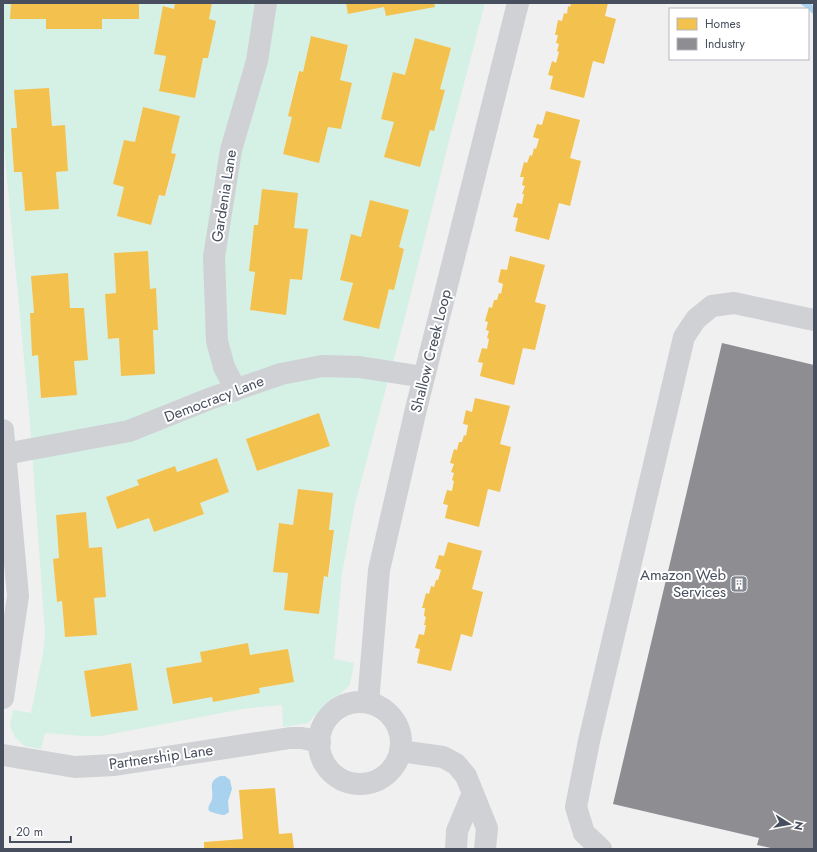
<svg xmlns="http://www.w3.org/2000/svg" width="817" height="852" font-family="Jost,sans-serif">
<style>
.green{fill:#d5f0e4;fill-rule:evenodd}
.water{fill:#a9d2ee}
.homes{fill:#f2c14e}
.industry{fill:#8d8d92}
.lines{fill:none;stroke-linecap:round;stroke-linejoin:round}
.stream{stroke:#a9d2ee;stroke-width:6}
.minor{stroke:#cfd1d4;stroke-width:22}
.labels{text-anchor:middle;dominant-baseline:central;stroke-width:4;stroke-linejoin:round;paint-order:stroke}
.street-label{font-size:15px;fill:#474e5d;stroke:#fff}
.poi-label{font-size:15px;fill:#474e5d;stroke:#fff;text-anchor:end}
</style>
<rect width="100%" height="100%" fill="#f1f0f0"/>
<path class="green" d="M3,3H11V19H46V29H102V19H139V3H175L174,9L164,6L166,56L159,90L195,98L203,58H208L215,21L209,19L212,3H346L348,14L384,7L386,16L434,7V3H485L450,137L405,317L355,504L342,574L334,659L354,663L350,685L340,694L325,704L308,723L283,727L282,705L243,709L101,736H83L45,733L41,749L24,746L15,737L10,726L13,710L31,713L43,653L45,633L30,423L3,136ZM311,36L348,45L340,80L352,83L341,129L328,127L319,163L283,154L292,117L288,116L298,71L303,72ZM415,38L451,48L440,89L445,90L434,131L430,130L420,166L385,157L394,122L381,119L393,72L405,75ZM49,88L52,126L65,125L68,171L56,172L58,209L25,211L22,172H14L11,128H17L15,91ZM143,107L180,116L171,153L176,154L166,196L159,195L151,225L117,216L124,187L113,184L124,140L135,142ZM370,200L409,210L399,247L404,249L394,289H389L379,329L344,320L353,283L340,280L351,234L361,237ZM254,225L308,229L302,280L290,279L286,315L250,310L255,272L249,270ZM148,251L150,289H156L158,329L153,330L155,374L121,375L119,338L108,339L105,294L116,293L114,253ZM68,274L70,308H84L88,359L74,361L76,395L41,398L38,355L32,356L30,313H34L31,276ZM319,413L330,446L257,471L246,439ZM217,458L229,492L200,503L204,514L154,532L149,518L117,529L106,497L139,485L138,480L174,467L177,472ZM298,489L333,493L329,530L334,531L329,577L324,576L319,614L284,610L288,573L274,572L279,523L293,525ZM86,513L89,548L102,547L106,597L94,598L97,635L65,637L62,601L57,602L53,559L59,558L56,515ZM248,643L250,655L288,649L294,682L259,688L260,693L213,702L212,697L167,668L202,662ZM131,663L138,709L91,717L84,671Z"/>
<path class="water" d="M220,776H225L230,780L232,789L228,801L229,812C227,813 226,815 223,815C221,815 211,812 209,811C207,805 211,804 212,799C214,788 207,782 220,776Z"/>
<path class="homes" d="M11,3H139V19H102V29H46V19H10Z
M175,3H212L209,19L216,21L208,58H203L195,98L159,91L166,56L154,54L163,6L174,9Z
M346,3H434L435,7L386,16L384,7L348,14Z
M571,3H608L605,16L616,19L604,64L593,61L584,98L550,89L553,76L548,75L552,61L556,63L559,52L557,51L559,44L556,43L558,35H555L558,20L562,21L564,13L567,14L568,6L570,7Z
M311,36L348,45L340,80L352,83L341,129L328,127L319,163L283,154L292,117L288,116L299,71L303,72Z
M415,38L451,48L440,89L445,90L434,131L430,130L420,167L384,157L394,122L381,119L393,72L405,75Z
M49,88L52,126L65,125L68,171L56,172L59,209L25,211L22,172H14L11,128H17L14,90Z
M143,107L180,116L171,153L176,154L165,196L159,195L151,225L117,216L124,187L113,184L124,140L135,142Z
M546,111L580,120L570,158L581,161L570,206L559,203L549,240L515,231L518,218L513,217L517,203L522,204L524,194H522L525,186L522,185L524,177H520L524,162L527,163L530,155L532,156L534,148L536,149L539,139L533,137L537,124L542,125Z
M262,189L298,193L294,228L308,229L302,280L290,279L286,315L250,310L255,272L249,271L254,225H258Z
M370,200L409,210L399,247L404,249L394,290L389,289L379,329L343,320L353,283L340,280L351,234L361,237Z
M148,251L150,289L156,288L158,330H153L155,374L121,376L119,338L108,339L105,294L116,293L114,253Z
M510,256L545,265L535,302L546,305L535,350L523,348L514,385L480,376L483,363L478,362L482,348L487,349L489,339L487,338L489,331L486,330L488,322L485,321L489,307L492,308L494,300H497L499,293L501,294L503,284L498,282L501,269L507,270Z
M68,273L70,308H84L88,360L74,361L77,395L41,398L38,355L32,356L30,313H34L31,276Z
M475,398L510,406L500,444L511,447L500,492L488,489L479,527L445,518L448,505L443,504L447,490L452,491L454,481L452,480L454,473L451,472L454,464L450,463L454,449L457,450L459,442H462L464,435L466,436L468,425L463,424L466,410L472,412Z
M319,413L330,446L257,471L246,439Z
M217,458L229,492L200,503L204,514L154,532L149,518L117,529L106,497L139,485L137,480L175,466L177,472Z
M298,489L333,493L329,530H334L328,577L324,576L319,614L284,610L288,573L273,572L279,523L293,525Z
M86,512L89,548L102,547L106,597L94,598L97,635L65,637L62,601L57,602L53,559L59,558L56,515Z
M448,542L482,551L472,589L483,592L472,637L461,634L451,671L417,663L420,649L415,648L419,634L424,635L426,625H424L426,617L424,616L425,608H422L426,593L429,594L431,586L434,587L436,580H438L441,570L435,568L439,555L444,556Z
M248,643L250,655L288,649L294,682L259,688L260,693L213,702L212,697L173,704L166,668L202,662L200,652Z
M131,663L138,710L91,717L84,671Z
M275,788L279,834L292,833L294,849H204V842L243,839L239,790Z"/>
<path class="industry" d="M722,343L814,365V849H775L757,845L759,838L613,804Z"/>
<g class="lines">
<path class="stream" d="M804,3L809,6L814,11"/>
<path class="minor" d="M236,390L224,367L217,341L214,257L231,150L257,61L266,3
M3,430L18,596L3,698
M5,454L129,431L209,399L281,374L322,366L359,367L424,377
M319 743a41 41 0 1 1 82 0a41 41 0 1 1-82 0Z
M368,703L379,570L416,409L518,3
M400,751L443,757L456,764L466,776L487,828L485,849
M3,755L75,767L115,765L290,738H302L320,742
M456,849L457,831L473,793
M601,849L584,833L576,807L589,741L684,337L696,319L712,306L734,303L814,320"/>
</g>
<defs>
<g id="building-square" transform="scale(0.9)"><rect x="-9" y="-9" width="18" height="18" rx="4" fill="#828790" stroke="#fff"/><path d="M-4-6H4V6H1V3H-1V6H-4ZM-2.5-4.3h1.7v1.8h-1.7ZM.8-4.3h1.7v1.8H.8ZM-2.5-1h1.7V.8h-1.7ZM.8-1h1.7V.8H.8Z" fill="#fff"/></g>
</defs>
<g fill-rule="evenodd">
<use href="#building-square" x="739" y="584"/>
</g>
<g class="labels">
<g class="street-label">
<text transform="translate(224 196) rotate(-81)">Gardenia Lane</text>
<text transform="translate(431 351) rotate(-76)">Shallow Creek Loop</text>
<text transform="translate(214 399) rotate(-21)">Democracy Lane</text>
<text transform="translate(161 757) rotate(-8)">Partnership Lane</text>
</g>
<g class="poi-label">
<text x="726" y="575">Amazon Web<tspan x="726" dy="17">Services</tspan></text>
</g>
</g>
<rect width="817" height="852" fill="none" stroke="#474e5d" stroke-width="8"/>
<rect x="669" y="8" width="140" height="52" fill="#ffffff" stroke="#b5b8be"/>
<rect x="677" y="18" width="20" height="12" fill="#f2c14e" stroke="#b5b8be"/>
<text x="705" y="28" font-size="12" fill="#474e5d">Homes</text>
<rect x="677" y="38" width="20" height="12" fill="#8d8d92" stroke="#b5b8be"/>
<text x="705" y="48" font-size="12" fill="#474e5d">Industry</text>
<g transform="translate(789 824) rotate(101)" stroke="#ffffff" stroke-width="3" paint-order="stroke">
<path d="M0-3L7 15L0 10L-7 15Z" fill="#474e5d"/>
<text y="-6" font-size="11" font-weight="bold" text-anchor="middle" fill="#474e5d">N</text>
</g>
<path d="M10 836v6h61v-6" fill="none" stroke="#474e5d" stroke-width="2"/>
<text x="16" y="836" font-size="12" fill="#474e5d" stroke="#ffffff" stroke-width="3" paint-order="stroke">20 m</text>
</svg>
